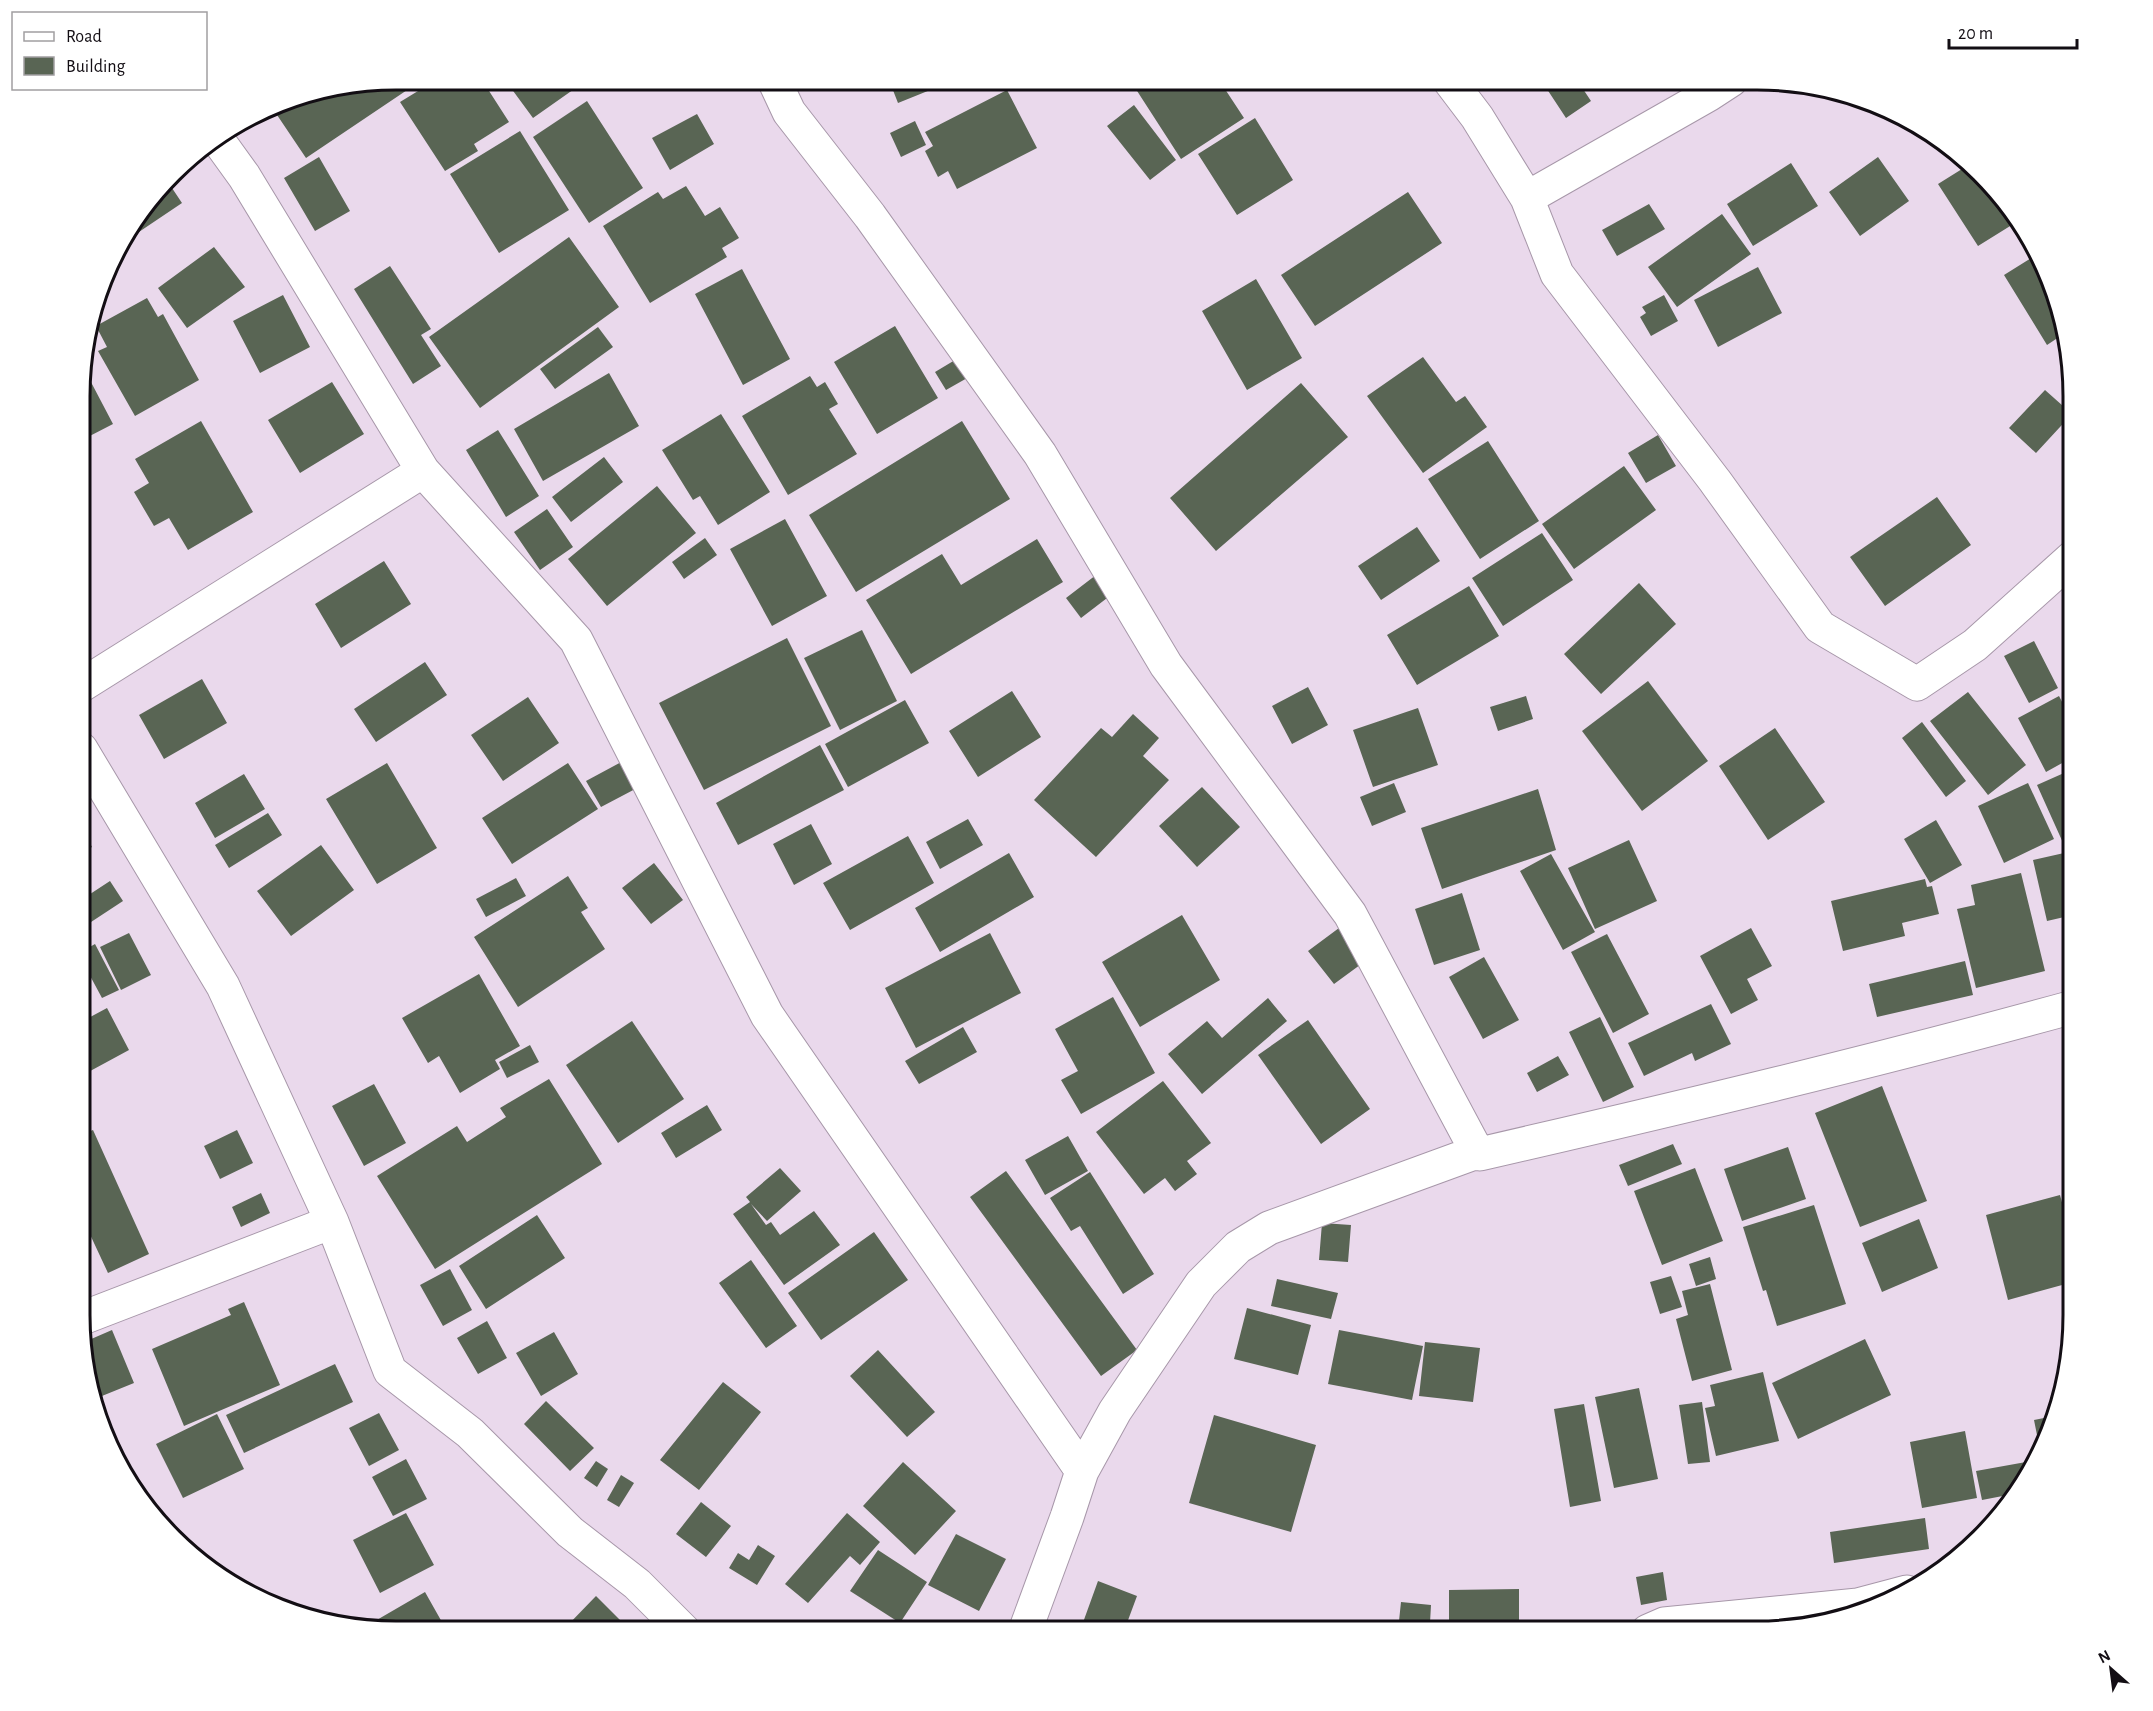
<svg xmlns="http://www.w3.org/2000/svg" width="2153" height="1711" font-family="'Alegreya Sans',sans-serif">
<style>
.building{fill:#596554}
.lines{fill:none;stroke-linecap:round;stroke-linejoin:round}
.street-casing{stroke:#a797a9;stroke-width:35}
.street{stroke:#fff;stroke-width:33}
.rim{fill:none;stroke:#130e14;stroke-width:3}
</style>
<rect width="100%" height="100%" fill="#ead9ec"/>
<path class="building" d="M396,79L422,80L306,158L273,109L294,96Z
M436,80H482L509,122L474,144L478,151L445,171L400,102Z
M505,80H587L533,118Z
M889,80H955L898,103Z
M1130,80H1219L1244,118L1181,159Z
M1541,80H1577L1591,101L1566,118Z
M1581,80H1603L1587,90Z
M1007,90L1037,148L957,189L948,171L938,177L925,151L933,146L925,132Z
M587,101L643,188L589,223L533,137Z
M1134,105L1176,160L1150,180L1107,126Z
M697,114L714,144L670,170L652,138Z
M1255,118L1293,180L1237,215L1198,154Z
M915,121L926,145L901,157L890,133Z
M520,131L569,210L499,253L450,174Z
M319,157L350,211L315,231L284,178Z
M1878,157L1909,201L1860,236L1829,192Z
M1791,163L1818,206L1753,246L1727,204Z
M1970,164L2015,223L1978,246L1938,184Z
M168,182L182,203L127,240L124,236Z
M686,186L705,216L720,207L739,238L722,248L727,257L650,303L603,226L658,192L663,199Z
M1408,192L1442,243L1315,326L1281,275Z
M1649,204L1665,229L1617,256L1602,230Z
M1722,214L1751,254L1677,307L1648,267Z
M569,237L619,307L480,408L429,337Z
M214,247L245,287L187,328L158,288Z
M2039,253L2063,315L2065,333L2047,345L2004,275Z
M390,266L431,329L421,335L441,366L413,384L354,289Z
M1758,267L1782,313L1718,347L1694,300Z
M742,269L790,359L743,385L695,294Z
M1256,279L1302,358L1247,390L1202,311Z
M283,295L310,347L260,373L233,321Z
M1664,295L1678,321L1651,336L1640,317L1646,313L1642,307Z
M147,298L158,317L163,314L199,380L135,416L98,351L107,347L96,326Z
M895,326L938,398L877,434L834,362Z
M598,327L613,347L555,389L540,369Z
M965,354L976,373L946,390L935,372Z
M1423,357L1456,402L1465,396L1487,427L1423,473L1367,396Z
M82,365L113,424L82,440Z
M609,373L639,426L543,481L514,429Z
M810,376L817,387L825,382L838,404L829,409L857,454L788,495L742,416Z
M332,382L364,434L300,473L268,420Z
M1301,383L1348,437L1216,551L1170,498Z
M2045,390L2072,414L2036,453L2009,428Z
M721,414L770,492L718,525L700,496L693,500L662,450Z
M201,421L253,512L188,550L169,518L154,526L134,492L149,483L135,459Z
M962,421L1010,499L856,592L809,515Z
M498,430L539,496L506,517L466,450Z
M1658,435L1676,466L1646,483L1628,453Z
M1488,441L1539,521L1480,559L1428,479Z
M604,457L623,482L571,522L552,497Z
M1624,466L1656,510L1574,569L1542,524Z
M657,486L696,533L607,606L568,559Z
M1937,497L1971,545L1885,606L1850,557Z
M547,509L573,547L540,570L514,532Z
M785,519L827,596L772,626L730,549Z
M1417,527L1440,561L1381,600L1358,566Z
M1542,533L1573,580L1503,626L1472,578Z
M705,538L717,555L684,579L672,562Z
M1037,539L1063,582L911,674L866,600L942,554L961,585Z
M384,561L411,604L341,648L315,604Z
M1096,575L1111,595L1081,618L1066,598Z
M1639,583L1676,624L1601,694L1564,654Z
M1469,586L1499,636L1417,685L1387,635Z
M862,630L897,701L840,730L804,658Z
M787,638L831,726L704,790L659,703Z
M2034,641L2058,688L2029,703L2004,656Z
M425,662L447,695L376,742L354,709Z
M202,679L227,723L164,759L139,715Z
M1648,681L1708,761L1642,811L1582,731Z
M1308,687L1328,725L1292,744L1272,706Z
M1012,691L1041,737L978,777L949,731Z
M1968,692L2026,765L1988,795L1930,721Z
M1526,696L1533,719L1498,731L1490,707Z
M2059,696L2073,723V757L2046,772L2018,718Z
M528,697L559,743L503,781L471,735Z
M905,700L929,743L848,787L825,744Z
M1418,708L1438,765L1373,787L1353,730Z
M1133,714L1159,738L1143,756L1169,780L1096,857L1034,800L1101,728L1112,737Z
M1922,722L1966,781L1946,797L1902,738Z
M1775,728L1825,802L1768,840L1719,766Z
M820,745L844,790L738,845L716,803Z
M625,760L639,787L601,807L586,781Z
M387,763L437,848L377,884L326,799Z
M568,763L598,809L512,864L482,818Z
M2073,769V841L2064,845L2037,785Z
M244,774L265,809L215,838L195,803Z
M1394,783L1406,812L1372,826L1360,797Z
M2028,783L2054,839L2004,863L1978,806Z
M1202,787L1240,827L1197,867L1159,826Z
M1538,789L1556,850L1442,889L1421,828Z
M268,813L282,835L229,868L215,845Z
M968,819L983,845L940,869L926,842Z
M1936,820L1962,865L1930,883L1904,839Z
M811,824L832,864L794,885L773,844Z
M81,827L92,847L81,853Z
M908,836L934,883L850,930L823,883Z
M1629,840L1657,901L1595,929L1568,868Z
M321,845L354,890L291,936L257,891Z
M2073,851V915L2047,921L2033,860Z
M1009,853L1034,897L940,952L915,908Z
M1551,854L1595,932L1563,950L1520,871Z
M654,863L683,900L651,924L622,888Z
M2021,873L2045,971L1976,988L1957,909L1975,905L1971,885Z
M568,876L588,908L581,912L605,949L518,1007L474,937Z
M516,878L526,896L486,917L476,899Z
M1925,879L1927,887L1932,886L1939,914L1902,923L1905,936L1843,951L1831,901Z
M110,881L123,901L88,924L81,914V900Z
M1462,893L1480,950L1434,965L1415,909Z
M1182,915L1220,980L1140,1027L1102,962Z
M1339,928L1364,962L1334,984L1308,951Z
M1751,928L1772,966L1747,979L1758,1000L1731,1014L1700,956Z
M129,933L151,975L121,990L100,947Z
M990,933L1021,993L916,1048L885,988Z
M1607,934L1649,1014L1613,1033L1571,952Z
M95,944L119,990L102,998L81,959V952Z
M1484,957L1519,1020L1483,1039L1449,977Z
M1965,961L1973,995L1877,1017L1869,984Z
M479,974L520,1046L495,1060L500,1069L460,1093L439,1056L428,1063L402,1018Z
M1113,997L1155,1073L1081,1114L1061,1080L1078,1071L1055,1029Z
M1268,998L1287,1021L1202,1094L1168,1054L1207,1021L1222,1038Z
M1711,1004L1731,1044L1695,1061L1692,1053L1644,1076L1628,1043Z
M107,1008L129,1050L81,1076V1022Z
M1600,1017L1634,1087L1603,1102L1569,1032Z
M1308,1020L1370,1109L1321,1144L1258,1055Z
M632,1021L684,1099L618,1143L566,1065Z
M963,1027L977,1052L919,1084L905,1061Z
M530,1045L539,1062L507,1078L499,1062Z
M1558,1056L1569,1075L1537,1092L1527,1073Z
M549,1079L602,1164L435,1269L377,1176L457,1126L467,1142L506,1117L500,1108Z
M1163,1081L1211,1143L1187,1161L1197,1174L1175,1191L1165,1178L1144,1194L1096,1132Z
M374,1084L406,1143L364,1166L332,1106Z
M1882,1086L1927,1201L1860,1227L1815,1113Z
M707,1105L722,1130L676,1158L661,1133Z
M93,1130L149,1254L108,1273L80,1213L81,1135Z
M237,1130L253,1163L220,1179L204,1146Z
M1068,1136L1088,1171L1045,1195L1025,1160Z
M1673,1144L1682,1164L1628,1186L1619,1165Z
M1788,1147L1806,1199L1742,1221L1724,1169Z
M780,1168L801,1191L767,1221L751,1204L766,1225L771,1222L780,1235L814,1211L840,1245L784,1285L733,1214L750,1202L746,1197Z
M1695,1168L1723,1241L1662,1265L1634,1191Z
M1006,1171L1137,1350L1101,1376L970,1197Z
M1090,1172L1154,1274L1123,1294L1080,1226L1071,1231L1050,1198Z
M261,1193L270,1213L241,1227L232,1207Z
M2060,1195L2073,1243V1282L2008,1300L1986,1215Z
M1814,1205L1846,1304L1777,1326L1766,1290L1763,1291L1743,1227Z
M537,1215L565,1258L486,1309L459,1266Z
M1919,1219L1938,1268L1882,1292L1862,1243Z
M1322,1223L1351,1225L1348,1262L1319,1260Z
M874,1232L908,1280L821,1340L788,1293Z
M1710,1257L1716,1279L1696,1286L1689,1264Z
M751,1260L797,1326L766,1348L719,1283Z
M450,1269L472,1310L443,1326L420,1285Z
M1671,1276L1682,1307L1660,1314L1650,1282Z
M1277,1279L1338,1293L1331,1319L1271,1306Z
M1710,1284L1732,1370L1692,1381L1676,1319L1688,1315L1682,1291Z
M244,1302L280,1385L184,1426L152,1349L231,1315L228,1309Z
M1247,1308L1311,1325L1298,1375L1234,1359Z
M487,1321L507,1358L478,1374L457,1338Z
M112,1330L134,1383L97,1398L82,1343Z
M1339,1330L1423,1346L1412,1400L1328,1384Z
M554,1332L578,1374L541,1396L516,1353Z
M1865,1339L1891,1395L1798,1439L1772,1383Z
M1425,1342L1480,1348L1473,1402L1419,1396Z
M878,1350L935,1412L907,1437L850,1376Z
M335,1364L353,1402L244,1453L226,1415Z
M1763,1372L1779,1441L1716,1456L1705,1408L1715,1406L1710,1385Z
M723,1382L761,1412L699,1490L660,1460Z
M1639,1388L1658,1479L1614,1488L1595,1397Z
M546,1401L594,1448L570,1471L524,1424Z
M1702,1402L1710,1462L1688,1464L1679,1405Z
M1584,1404L1601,1501L1570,1507L1554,1409Z
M379,1413L399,1450L369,1466L349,1428Z
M217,1414L244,1469L183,1498L156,1444Z
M1214,1415L1316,1445L1291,1532L1189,1503Z
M2054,1416L2049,1436L2040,1450L2034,1420Z
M1965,1431L1977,1498L1922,1508L1910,1442Z
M406,1459L427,1499L393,1516L372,1477Z
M596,1461L608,1469L597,1487L584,1478Z
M903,1462L956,1511L915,1555L863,1506Z
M2026,1462L2028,1470L2013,1494L1982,1500L1976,1471Z
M621,1475L634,1483L619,1507L607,1500Z
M701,1502L731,1526L706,1557L676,1534Z
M406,1513L434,1565L380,1593L353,1540Z
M847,1513L880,1542L860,1565L850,1556L808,1603L785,1584Z
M1925,1518L1929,1549L1834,1563L1830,1532Z
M956,1534L1006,1559L979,1611L928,1585Z
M758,1545L775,1556L757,1585L729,1568L738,1553L749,1560Z
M878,1550L927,1582L900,1623L850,1591Z
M1663,1572L1667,1600L1641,1605L1636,1577Z
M1098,1581L1137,1596L1124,1631H1090L1081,1628Z
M1519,1589V1631H1449V1590Z
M425,1592L447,1631H376L363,1628Z
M596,1596L631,1631H569L565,1628Z
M1401,1602L1431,1605L1430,1623L1399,1621Z"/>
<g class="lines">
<g class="street-casing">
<path id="street" d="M774,80L789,112L870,216L1040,454L1166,665L1350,914L1477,1152
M1449,80L1477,117L1527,198L1557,274L1715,481L1820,627L1917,684L1975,645L2073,557
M218,140L244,176L423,471L576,640L767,1015L1082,1471
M1527,198L1708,95L1731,80
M82,685L423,471
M81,749L223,986L332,1222L390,1371L470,1433L570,1532L637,1584L684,1631
M80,1319L332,1222
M1025,1631L1067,1517L1082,1471L1115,1411L1201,1284L1238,1247L1269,1228L1477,1152L1480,1154C1679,1108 1877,1061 2073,1007
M1648,1631L1664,1624L1858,1605L1907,1592"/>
</g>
<use href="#street" class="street"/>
</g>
<path d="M0 0H2153V1711H0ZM396 90H1757A306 306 0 0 1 2063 396V1315A306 306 0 0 1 1757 1621H396A306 306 0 0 1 90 1315V396A306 306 0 0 1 396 90Z" fill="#fff" fill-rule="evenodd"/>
<path class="rim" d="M396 90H1757A306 306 0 0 1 2063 396V1315A306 306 0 0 1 1757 1621H396A306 306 0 0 1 90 1315V396A306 306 0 0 1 396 90Z"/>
<rect x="12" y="12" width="195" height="78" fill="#ffffff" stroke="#a19fa1" stroke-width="1.5"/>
<rect x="24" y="32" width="30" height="9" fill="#ffffff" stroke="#a19fa1" stroke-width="1.5"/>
<text x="66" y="42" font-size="18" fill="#130e14">Road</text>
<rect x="24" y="57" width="30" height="18" fill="#596554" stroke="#a19fa1" stroke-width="1.5"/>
<text x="66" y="72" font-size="18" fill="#130e14">Building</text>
<g transform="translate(2111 1669) rotate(332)" stroke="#ffffff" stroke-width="4.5" paint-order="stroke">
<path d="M0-4.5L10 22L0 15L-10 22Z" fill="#130e14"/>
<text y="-9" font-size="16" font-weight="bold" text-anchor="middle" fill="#130e14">N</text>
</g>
<path d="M1949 39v9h128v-9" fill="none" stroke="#130e14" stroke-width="3"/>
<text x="1958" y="39" font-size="18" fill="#130e14" stroke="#ffffff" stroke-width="4.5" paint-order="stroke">20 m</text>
</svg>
